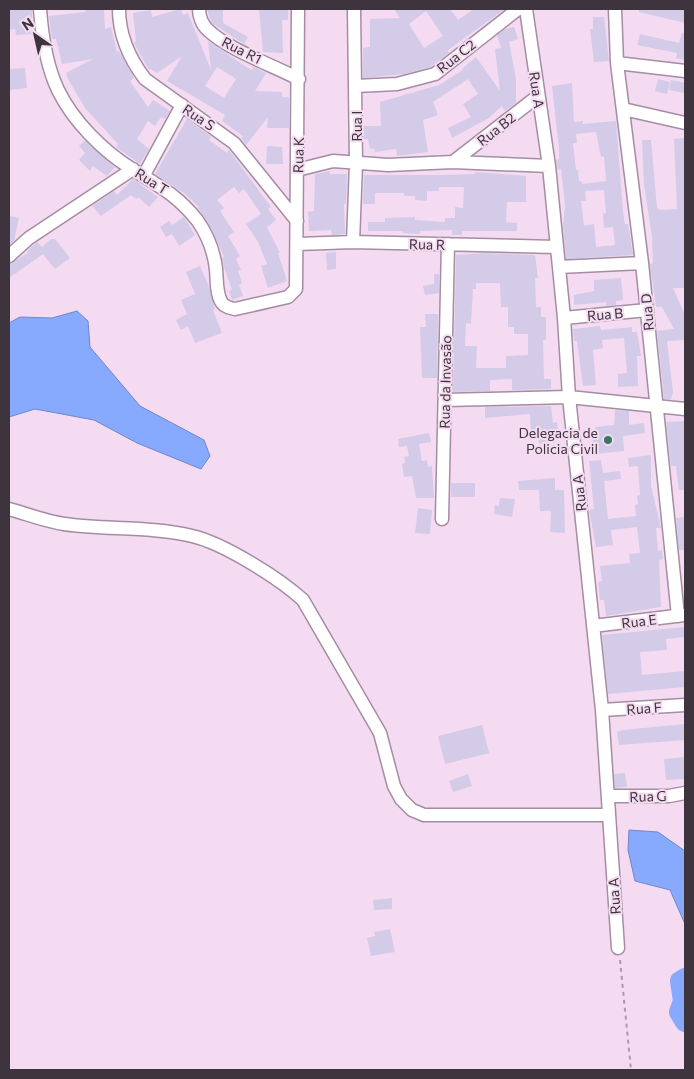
<svg xmlns="http://www.w3.org/2000/svg" width="694" height="1079" font-family="Commissioner,sans-serif">
<style>
.water{fill:#87aaff;stroke:#7187c5}
.lines{fill:none;stroke-linecap:round;stroke-linejoin:round}
.river{stroke:#87aaff;stroke-width:20}
.building{fill:#d3cbe8;fill-rule:evenodd}
.street-casing{stroke:#a48da2;stroke-width:15}
.path{stroke:#ad9aab;stroke-width:2;stroke-dasharray:4 4;stroke-linecap:butt}
.street{stroke:#fff;stroke-width:12}
.poi-dot{fill:#397765;stroke:#f4dbf1;stroke-width:2}
.labels{text-anchor:middle;dominant-baseline:central;stroke-width:4;stroke-linejoin:round;paint-order:stroke}
.street-label{font-size:14px;fill:#3e343d;stroke:#f4dbf1}
.poi-label{font-size:14px;fill:#3e343d;stroke:#f4dbf1;text-anchor:end}
</style>
<rect width="100%" height="100%" fill="#f4dbf1"/>
<path class="water" d="M77,311L88,321L90,347L140,406L204,440L210,456L201,469L137,443L94,420L35,409L9,417V323L20,317L52,318Z
M629,830L658,832L685,851V924L670,890L635,881L628,850Z"/>
<g class="lines">
<path class="river" d="M685,978L680,981L683,1001L679,1012L685,1022"/>
</g>
<path class="building" d="M9,9H32V34L16,35L15,29L9,30Z
M181,9L183,15L188,13L211,70L208,41L251,70L254,67L266,73L255,91L282,92V97H289V128H267L268,117L246,145L241,138L243,136L222,121L225,115L167,81L182,56L157,73L151,69L149,70L134,43L136,41L133,13L151,10L152,17ZM217,67L236,79L224,98L205,86Z
M212,9H223V23L248,37L244,44L212,23L207,10Z
M259,9H288V20H282L283,53L263,52Z
M394,9H450L458,20L474,9H505L448,50L449,53L430,67L404,74L363,78V48L370,47V19L400,18ZM426,11L443,36L424,48L409,24Z
M639,9H685V23L639,12Z
M85,10H104L105,29L111,27L117,52L119,51L134,78L130,81L148,107L153,100L170,111L165,119L161,117L155,126L148,121L137,139L149,149L140,164L116,147L118,144L85,108L68,79L66,73L93,59L62,64L56,39H52L49,16L85,12Z
M593,17H604L609,61L594,62L590,29H593Z
M514,27L518,39L509,42L516,79V103L505,111L502,106L489,118L452,138L448,128L471,117L463,104L478,94L468,79L433,102L438,115L423,120L428,152L397,156L396,149L375,152L374,148L370,149L368,139H364V126H381L380,102L439,85L463,70L462,69L476,57L500,91L495,49L501,48L497,35L505,29Z
M682,33H685V60L676,58L677,53L637,45L640,34L679,43Z
M25,68L27,88L10,90L9,69Z
M658,79L670,82L667,94L655,91Z
M671,80L685,83V93L669,90Z
M572,83L574,122L583,121V124L616,121L623,212L625,224H628L633,255L566,259L563,228L565,205L561,169L558,170L556,160L559,159V149L552,86ZM596,132L601,157L604,156L606,181L582,184L581,181H579L578,170H576L573,143H577L576,134ZM604,190L606,213L603,214L604,228L613,227L615,245L596,247L594,224L584,226L581,201H586L585,191Z
M187,119L211,137L209,140L227,153L229,150L271,207L268,209L276,220L267,227L280,253H278L287,281L268,288L261,266L267,264L258,242L246,224L261,214L244,189L239,193L234,187L217,200L224,208L220,211L234,232L228,236L240,256L236,259L241,270L238,271L242,283L239,285L243,296L232,300L229,291L232,290L224,267L222,258L224,257L211,228L198,208L199,207L184,193L155,174Z
M684,138L685,288H673L685,315V340L667,341L673,392L671,399H664L657,331L674,329L662,307H656L650,264L653,263L652,237L644,185L642,140H651L657,208L660,210L677,209L674,139Z
M85,141L115,167L107,176L93,166L90,171L79,160L85,153L79,146Z
M267,146L282,147L283,164H266Z
M330,171V174H347L346,204H344L345,234L332,235L331,230L309,231L308,212L314,211L315,174Z
M475,172L526,176V202H507L506,222L517,223V231H462V235H452V230L420,231V234L403,233V231H368V222H385V218L415,217V220L445,222V218H455V207L463,208L464,187H439V191H427V201L415,200V196H404V193H375V204H363L364,175H441L475,174Z
M133,179L158,197L149,207L138,197L137,199L131,195L101,216L92,206L114,191L117,195Z
M9,216L19,218L14,241L9,245Z
M184,217L195,235L179,246L172,234L166,237L160,227L169,221L172,225Z
M51,239H55L70,258L55,269L43,254L9,278V264L28,253L27,251L37,242L42,247Z
M336,252V269L327,270L326,253Z
M487,253L535,255L538,278H535L536,307H541V317H546V340H543L544,379H551V389L512,390V379L490,380V391L453,392L456,255ZM476,283H500L501,307H508V327H514V334H528V355L506,356V368H476L477,346H465L466,323L471,324L473,289H476Z
M200,266L209,287L215,309L213,310L222,333L195,343L188,326L181,330L176,320L187,314L181,300L195,294L186,272Z
M434,274H439V293L425,295L423,286L434,284Z
M621,278L623,300L616,301V305L606,306V302L574,305V295L594,291V280Z
M425,314H438L437,378H422L420,327H426Z
M600,326L601,330L632,327V332H637L641,356H637L638,386L618,387V374L627,373L624,338L602,340L603,348L593,350L596,385L583,386L577,341H574L573,329Z
M551,406L553,423L557,422L558,432H554L556,442L539,444L538,436L531,437L530,414L485,418V407Z
M615,410L629,411V425L644,423L645,433L623,436L624,451L594,454L592,434H596L595,427L614,425Z
M685,421V490H679L676,466H671L666,422Z
M429,433L431,442L419,444L422,461L427,460L428,467L432,466L434,498H416L412,476L404,477L402,464L405,463L404,457L409,456L407,446L399,447L398,439Z
M651,455V486L661,528H656L658,551L662,550L663,559L659,560L661,607L606,616L604,600H600L598,582L602,581L600,566L630,563L629,554L640,553L637,527L611,530L613,545L596,547L589,510L594,509L589,461L601,460L603,473L620,471L621,479L604,481L608,519L636,516L635,505L638,504L637,496L640,495L638,466L629,467L628,458Z
M555,478V490H564L565,533L550,532L551,511H540L539,490H519L518,481Z
M451,483H475V497H451Z
M500,498L515,499L512,517L494,514L495,505L499,506Z
M418,508L432,510L430,534L415,533Z
M685,517V550H679L676,518Z
M685,627V637L666,639L667,650L640,652L642,675L685,671V687L608,694L602,635Z
M685,724V740L619,745L617,732L623,730Z
M482,725L489,753L445,764L438,736Z
M685,757V779L666,780L664,759Z
M625,773L627,787L615,788L614,774Z
M468,774L472,786L453,792L449,781Z
M392,898V909L374,910L373,900Z
M390,929L395,952L371,956L367,938L375,936L374,932Z"/>
<g class="lines">
<g class="street-casing">
<path id="street" d="M40,9C42,36 46,65 58,90C73,121 103,151 132,169C159,186 177,195 197,220C207,234 214,252 216,269C217,279 216,295 222,303C225,307 230,308 235,309L288,297L296,289L298,9
M119,9C119,35 129,58 145,79L234,143L297,221
M199,9C199,16 202,25 208,30C227,49 274,66 299,79
M526,9L549,166L564,318L569,397L602,710L618,948
M615,9L617,63L642,263L678,616
M617,63L685,71
M356,86L397,84L435,74L518,9
M623,109L685,123
M453,162L549,166
M297,170L333,161L388,165L453,162L538,96
M144,175L182,105
M353,242L356,164L354,9
M298,244L353,242L556,247
M9,256L29,238L133,169
M559,267L642,263
M564,318L647,310
M445,400L569,397L685,409
M9,509C27,514 45,521 64,524C106,530 150,526 192,536C223,543 279,578 303,600L380,733L394,786L401,799L412,810L424,815H609
M442,519L448,244
M593,626L684,615
M602,710L685,705
M610,796H669L685,793"/>
</g>
<path class="path" d="M620,960L631,1070"/>
<use href="#street" class="street"/>
</g>
<circle class="poi-dot" cx="608" cy="440" r="5"/>
<g class="labels">
<g class="street-label">
<text transform="translate(242 50) rotate(27)">Rua R1</text>
<text transform="translate(456 56) rotate(-38)">Rua C2</text>
<text transform="translate(537 90) rotate(82)">Rua A</text>
<text transform="translate(199 117) rotate(34)">Rua S</text>
<text transform="translate(356 126) rotate(-90)">Rua I</text>
<text transform="translate(496 129) rotate(-38)">Rua B2</text>
<text transform="translate(298 155) rotate(-89)">Rua K</text>
<text transform="translate(152 181) rotate(32)">Rua T</text>
<text transform="translate(427 244) rotate(1)">Rua R</text>
<text transform="translate(647 312) rotate(-95)">Rua D</text>
<text transform="translate(605 314) rotate(-5)">Rua B</text>
<text transform="translate(445 382) rotate(-89)">Rua da Invasão</text>
<text transform="translate(579 493) rotate(-96)">Rua A</text>
<text transform="translate(639 621) rotate(-7)">Rua E</text>
<text transform="translate(644 708) rotate(-4)">Rua F</text>
<text transform="translate(648 796) rotate(-2)">Rua G</text>
<text transform="translate(614 896) rotate(-94)">Rua A</text>
</g>
<g class="poi-label">
<text x="598" y="432">Delegacia de<tspan x="598" dy="16">Policia Civil</tspan></text>
</g>
</g>
<rect width="694" height="1079" fill="none" stroke="#3e343d" stroke-width="20"/>
<g transform="translate(35 35) rotate(326)" stroke="#f4dbf1" stroke-width="4" paint-order="stroke">
<path d="M0-4L9 19L0 12L-9 19Z" fill="#3e343d"/>
<text y="-8" font-size="14" font-weight="bold" text-anchor="middle" fill="#3e343d">N</text>
</g>
</svg>
